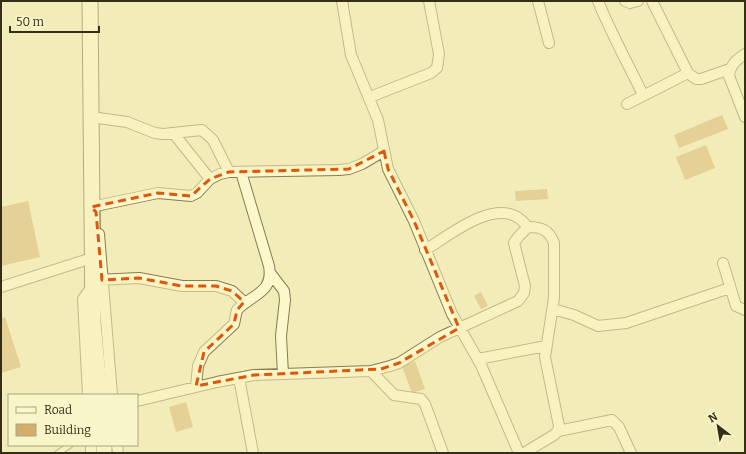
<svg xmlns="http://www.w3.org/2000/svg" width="746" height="454" font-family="Bitter,serif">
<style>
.building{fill:#d4ad6a}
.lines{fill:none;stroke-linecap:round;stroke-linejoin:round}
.service-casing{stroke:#897b52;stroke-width:7}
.minor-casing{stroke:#897b52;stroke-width:12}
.secondary-casing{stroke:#6a5c36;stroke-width:17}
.service{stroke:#fcf8cb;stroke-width:5}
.minor{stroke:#fcf8cb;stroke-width:10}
.secondary{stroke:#fcf8cb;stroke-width:15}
.marked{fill:none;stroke:#df570d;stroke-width:3;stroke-dasharray:8 5;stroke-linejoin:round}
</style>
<rect width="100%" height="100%" fill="#f2edb8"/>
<path class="building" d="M722,115L728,129L679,148L674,135Z
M706,145L715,168L685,180L676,157Z
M547,189L548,199L516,201L515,191Z
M28,201L40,257L1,266V207Z
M481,292L488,306L481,309L474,296Z
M5,317L21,367L1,373V319Z
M415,361L425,389L412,393L402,366Z
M186,402L193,427L176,432L169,407Z"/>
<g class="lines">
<g class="service-casing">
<path id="service" d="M58,453L70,445"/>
</g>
<g class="minor-casing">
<path id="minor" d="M342,1L351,55L378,120L388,169L414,221L452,314L481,365L519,453
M538,1L549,43
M598,1C611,33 628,64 643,95
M625,1L630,3L638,1
M652,1L688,73L696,79H701L730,69
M745,54C737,60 730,64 729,76L745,117
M370,97L431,73L437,68L439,54L429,1
M627,104L688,73
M91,117L127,122L155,133L163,134L202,130L213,140L229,172
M174,134L210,179
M91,207L158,193L191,196L197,193L210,179L220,174L229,172L339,170L349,169L362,164L384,151
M99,234L112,395
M425,250C447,237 490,201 517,217C521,219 525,224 528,227
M723,263L736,306L745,310
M271,274L284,291L285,300L281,336L283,374
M96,280L139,278L182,286H216L232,291L245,303
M1,287L92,258
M553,309L574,315L598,326L626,323L730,288
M478,359L546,346
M371,371L394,395L421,399L425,404L443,453
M239,378L253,453
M196,386L198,366L204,352L234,324L237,310C252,294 274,293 269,266L241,172
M88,395L83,299L92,286
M137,401L217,382L254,375L371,371L390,366L399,363L440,337L518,301L524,293L525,286L514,243L519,236L528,227C542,227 549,230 554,243V298L545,357L559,426L558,431L554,435L524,453
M558,431L612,420L619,427L631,453
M91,445V453
M117,445L118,453"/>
</g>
<g class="secondary-casing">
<path id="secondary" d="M90,1L93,323L100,395
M104,445V453"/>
</g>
<use href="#service" class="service"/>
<use href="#minor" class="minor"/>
<use href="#secondary" class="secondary"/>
</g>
<path d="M0 0H746V454H0ZM384,151L388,169L414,221L459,328L399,363L381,369L254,375L196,386L204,352L234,324L237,310L244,302L232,291L216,286H182L139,278L102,280L96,212L91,207L158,193L191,196L210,179L229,172L349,169Z" fill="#f2edb8" fill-opacity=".55" fill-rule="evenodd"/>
<path class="marked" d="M384,151L388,169L414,221L459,328L399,363L381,369L254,375L196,386L204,352L234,324L237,310L244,302L232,291L216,286H182L139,278L102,280L96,212L91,207L158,193L191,196L210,179L229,172L349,169Z"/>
<rect width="746" height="454" fill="none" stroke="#362d19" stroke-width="4"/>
<rect x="8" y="394" width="130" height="52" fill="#f8f5c8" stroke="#aaa582"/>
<rect x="16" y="407" width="20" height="6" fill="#fcf8cb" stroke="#aaa582"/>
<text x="44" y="414" font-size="12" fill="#362d19">Road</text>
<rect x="16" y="424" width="20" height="12" fill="#d4ad6a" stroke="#aaa582"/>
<text x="44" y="434" font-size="12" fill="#362d19">Building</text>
<g transform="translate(718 426) rotate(329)" stroke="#f8f5c8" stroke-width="3" paint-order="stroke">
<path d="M0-3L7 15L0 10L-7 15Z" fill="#362d19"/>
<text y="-6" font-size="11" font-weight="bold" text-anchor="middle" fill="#362d19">N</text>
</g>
<path d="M10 26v6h89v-6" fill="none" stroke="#362d19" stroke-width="2"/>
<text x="16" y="26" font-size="12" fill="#362d19" stroke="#f8f5c8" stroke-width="3" paint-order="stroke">50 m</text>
</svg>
